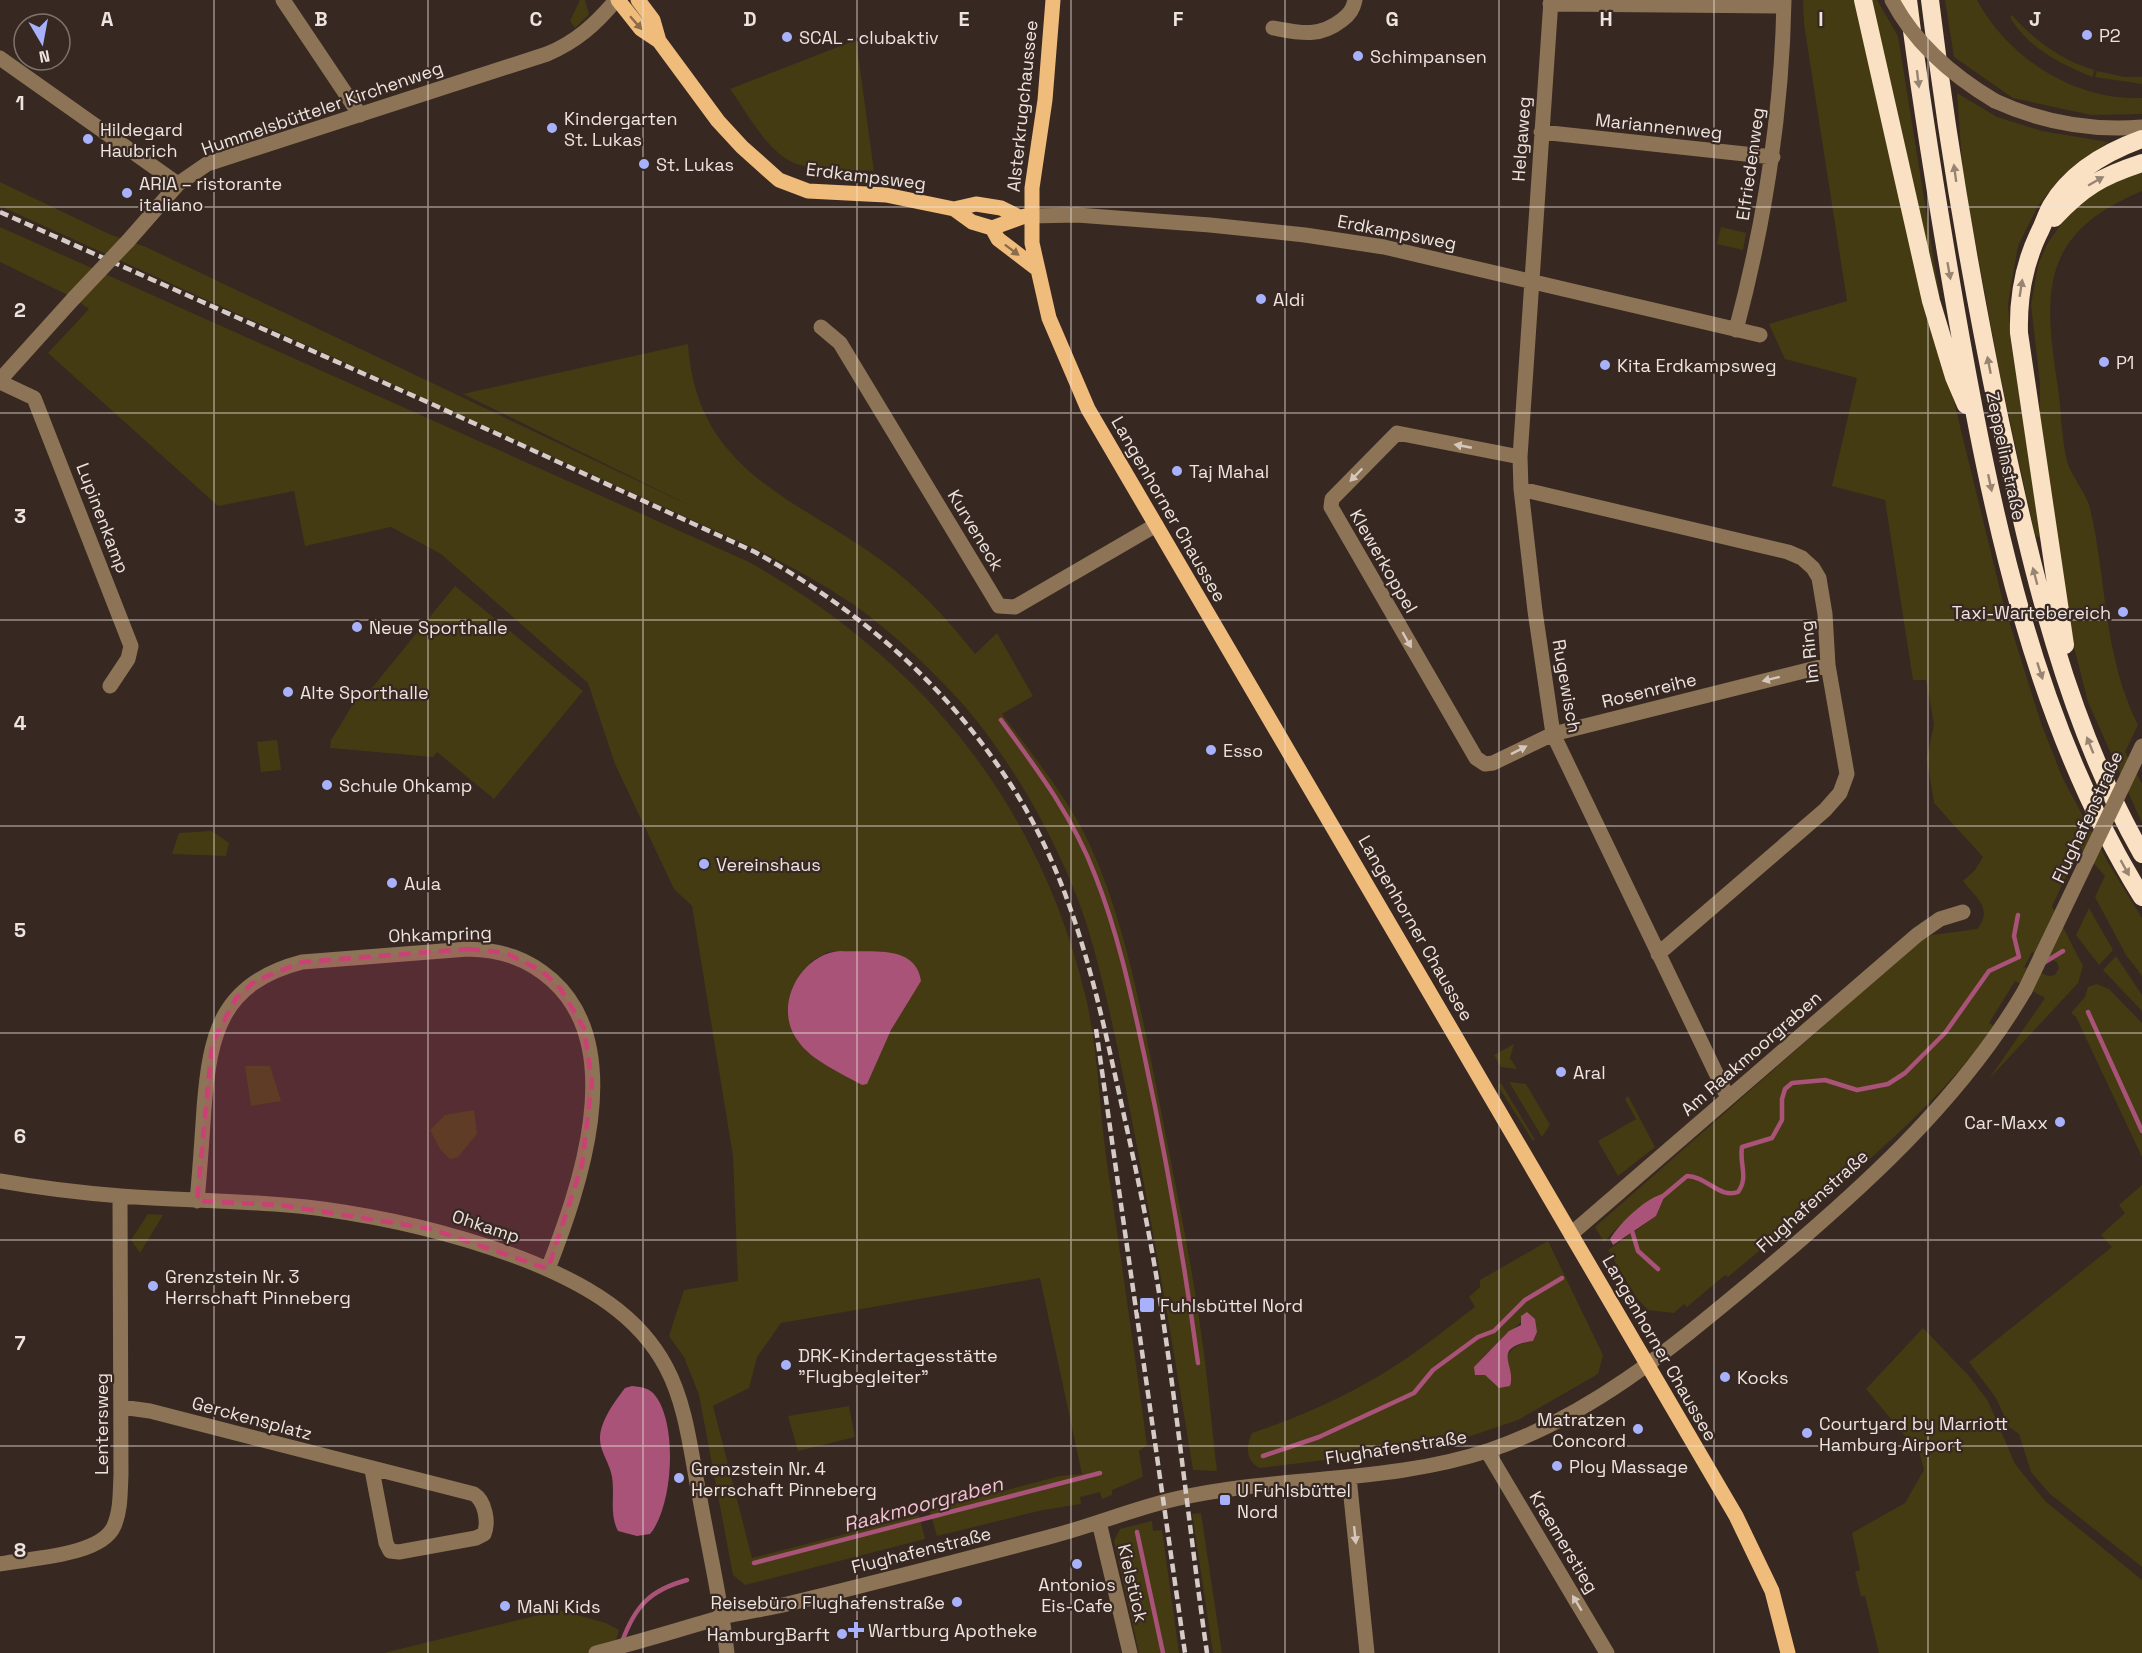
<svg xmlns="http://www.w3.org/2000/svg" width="2142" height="1653" font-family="'Space Grotesk',sans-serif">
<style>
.green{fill:#443b12;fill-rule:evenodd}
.water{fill:#a85377}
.pier{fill:#372822}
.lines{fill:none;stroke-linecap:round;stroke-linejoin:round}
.stream{stroke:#a85377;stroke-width:4.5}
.minor{stroke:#8d7456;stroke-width:15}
.major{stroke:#f0bc7c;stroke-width:15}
.highway{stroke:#fae1c3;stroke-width:18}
.rail{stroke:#d6ccc7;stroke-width:4.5;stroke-dasharray:9 4.5;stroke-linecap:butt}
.minor-bridge{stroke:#8d7456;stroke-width:15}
.oneway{fill:#8a6b4a}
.oneway2{fill:#988472}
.oneway3{fill:#d5c7bd}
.marked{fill:#cb4175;fill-opacity:0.2;stroke:#cb4175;stroke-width:4.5;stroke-dasharray:12 8;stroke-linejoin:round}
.grid{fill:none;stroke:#ede3df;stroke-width:1.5;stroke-opacity:0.55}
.poi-dot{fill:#a7b1fc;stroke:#372822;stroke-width:2}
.labels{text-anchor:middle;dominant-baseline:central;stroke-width:4.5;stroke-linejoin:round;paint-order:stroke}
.poi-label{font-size:18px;fill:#ede3df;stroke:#372822;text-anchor:start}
.street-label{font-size:18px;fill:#ede3df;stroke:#372822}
.water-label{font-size:20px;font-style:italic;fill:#f2c1d3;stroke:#372822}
.grid-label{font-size:20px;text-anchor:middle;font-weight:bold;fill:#ede3df;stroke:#372822;stroke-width:4.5;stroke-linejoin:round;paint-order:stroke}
</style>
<rect width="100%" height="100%" fill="#372822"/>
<path class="green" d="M580,0H585L589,14L575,28L570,21Z
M1803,0H1856L2003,602L2041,723L2063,779L2110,866L2142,918V976L2126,955L2095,897L2105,876L2080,848L2052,906L2083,966L2078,983L1989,1079L2045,998L2015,981L1989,1023L1994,1026C1922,1127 1821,1198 1728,1277L1725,1275L1687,1307L1684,1304L1674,1313L1648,1310L1636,1297L1608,1250L1656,1216L1666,1194L1617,1228L1604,1242L1595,1227L1920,941L1932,935L1977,929C1994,909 1976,898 1963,881L1975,870L1983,857L1934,803L1927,758L1934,724L1926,680H1913L1885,500L1832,486L1857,378L1785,359L1769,324L1847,301L1804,24Z
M1870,0H1877L1898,36L1940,298L1937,299Z
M1945,0H1977C2008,58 2075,101 2142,98V114L2091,115L2013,98L1954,57Z
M2012,15C2035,41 2061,60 2094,70L2093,77C2060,64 2027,47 2010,17Z
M856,40L874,171C851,169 810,172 790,161C764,147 747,112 730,89Z
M2097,71L2124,77H2142V84L2095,77Z
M1957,93L1997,117L2042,131L2108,142L2060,178L2038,206L2018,246L2008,304L2011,342L2041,539L2035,535L2000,375L1963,175Z
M2142,172V191C2040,234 2043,290 2058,388C2061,408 2062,446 2068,464C2073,478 2086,493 2090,508C2107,581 2103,655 2138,725L2125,752L2142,784V823L2088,702L2071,635L2040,425V383L2031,305L2038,265L2047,244L2069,213L2103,187Z
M0,182L109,234L146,247L697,509L463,394L688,344C697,476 800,498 889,566C925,594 947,619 975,654L997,633L1033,696L1002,714C1032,755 1066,795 1088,841C1125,920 1141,1010 1158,1095C1172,1169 1188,1243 1199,1318C1207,1369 1211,1420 1217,1471L1193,1470C1176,1364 1158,1258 1138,1152C1124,1079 1110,1004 1089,932C1066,855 1012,758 958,699C927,665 891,631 854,605C823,584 789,566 756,549L0,206Z
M0,227L749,562C923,661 1039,802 1086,998C1098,1050 1099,1104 1106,1156C1120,1252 1134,1348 1147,1445L1139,1451L1143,1477L1112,1490V1495L1102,1499L1100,1492L1080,1497L1081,1504L1043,1510L937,1536L930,1512L938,1508L1060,1476L1082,1474L1040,1278L781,1323L757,1357L749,1388L713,1406L752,1558L919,1515L925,1539L745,1585L733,1575L699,1395L684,1357L669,1336L684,1290L738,1281L733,1156L692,906L674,889L615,764L588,683L441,554L391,527L305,546L294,491L218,506L48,353L89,309L74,298L0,262ZM840,951L867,953L921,981L905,1004L862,1085L806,1051L810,962L828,952Z
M1721,227L1746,233L1743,250L1717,244Z
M455,586L583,691L494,799L437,752L433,757L330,748L331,740C342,724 350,706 362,691L367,694Z
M277,740L281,770L261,772L257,742Z
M212,831L229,843L226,856L172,854L179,833Z
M2089,908L2113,950L2099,965L2076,935Z
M2116,956L2142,995V1011L2103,970Z
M2097,984L2109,989L2142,1023V1157L2076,1017L2071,1013L2085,997L2088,987Z
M1514,1044L1510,1058L1517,1069L1501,1067L1494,1055Z
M245,1066H270L281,1101L251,1106Z
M1509,1082L1526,1084L1550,1125L1542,1137Z
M1501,1083L1535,1140L1533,1141L1498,1086Z
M1628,1096L1655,1147L1618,1176L1598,1141L1636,1119L1625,1099Z
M474,1110L477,1134L458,1157L450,1159L440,1149L430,1130L445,1115Z
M2142,1185V1567L2050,1494L2031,1472L2019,1434L2009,1427L1996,1398L1969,1362L2112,1247L2101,1235L2125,1213L2119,1205Z
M148,1214L163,1215L140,1253L131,1240Z
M1548,1241L1603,1355L1598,1374L1518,1420L1465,1438L1416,1449L1260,1468C1245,1461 1246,1446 1252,1433C1305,1415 1355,1393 1401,1362C1427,1345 1451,1325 1475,1307L1469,1297L1480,1287V1280ZM1522,1321L1537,1332L1533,1341C1512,1344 1497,1357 1512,1378L1499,1388L1485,1375L1483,1357Z
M1923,1328L1969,1376L1988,1401L2015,1464L2045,1501L2142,1580V1653H1879L1865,1596H1861L1855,1572L1860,1570L1852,1533L1905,1503L1924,1470L1920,1454L1866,1389Z
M849,1406L855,1437L798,1451L788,1416Z
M1201,1513L1222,1653H1213L1194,1526L1192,1514Z
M1152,1521L1153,1531L1162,1530L1179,1653H1139L1114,1541L1120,1529Z
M559,1610L606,1623L619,1630L612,1653H384Z"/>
<path class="water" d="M840,951C869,953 916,943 921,981L891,1030L867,1084L862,1085C841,1073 812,1061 798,1041C772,1007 800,954 840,951Z
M1666,1193L1656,1216L1613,1245L1610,1239C1621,1222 1646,1197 1666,1193Z
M1527,1312L1535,1319L1537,1332L1533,1341C1489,1348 1517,1365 1510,1386L1499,1388L1485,1375H1475L1474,1367L1509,1331L1521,1325V1316Z
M632,1386C639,1387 647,1387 653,1393C679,1421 673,1507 650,1534L637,1536L618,1531C609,1514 615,1496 612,1477C610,1463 599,1451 600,1437C601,1420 615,1401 625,1388Z"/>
<path class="pier" d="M2032,952L2057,962L2059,968L2055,975L2049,976L2024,967Z"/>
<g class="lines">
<path class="stream" d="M1001,720C1037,769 1073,817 1095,875C1118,933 1131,994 1144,1054C1166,1156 1184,1259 1198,1363
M2018,915L2014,936L2019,957
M2045,962L2063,951
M2088,1012L2142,1131
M1662,1197L1687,1176C1706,1176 1720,1199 1738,1192C1749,1177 1739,1164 1742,1147L1772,1138L1782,1120V1099L1785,1089L1792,1083L1825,1080L1857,1090L1888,1084L1905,1073L1945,1033L1989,971L2019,957
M1632,1231L1638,1251L1658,1269
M1263,1456L1319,1437L1414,1393L1433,1370L1478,1337L1494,1331L1525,1300L1562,1278
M1137,1532L1163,1653
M754,1563L1100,1473
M622,1642C635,1606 650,1590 687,1580"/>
<path class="minor" d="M283,0L360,115
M1551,0L1520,457L1521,489L1535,611L1553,734L1728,1098
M1550,4L1784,6
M1273,28C1300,33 1319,38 1342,20C1350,14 1353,9 1355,0
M0,58L178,184
M1995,101C2041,122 2092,131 2142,127
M1541,132L1773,157
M1031,216L1077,215L1210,225L1305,235L1384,247L1760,335
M128,241L178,184L207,164L547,54C576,42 596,24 616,0
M821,327L840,343L999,606L1015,607L1156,525
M1736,330C1765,221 1782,113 1784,0
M0,380L74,298
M0,382L34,398L131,646L128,659L110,686
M1520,457L1397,433L1332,499L1331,507L1476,758L1485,764L1493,763L1553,734L1828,665
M1521,489L1788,552L1802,558L1813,568L1819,578L1825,614L1828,665L1847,774L1840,793L1825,810L1658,954
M0,1181C40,1188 80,1193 121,1196C188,1201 256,1200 323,1209C395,1219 465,1236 533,1263C586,1285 638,1314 666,1367C687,1406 691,1455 700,1499C709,1550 721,1601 727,1653
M197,1201C200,1170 202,1139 204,1108C210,1033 221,983 302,962L468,949C501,950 527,958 552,980C629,1049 579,1189 548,1269
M1571,1234L1917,935L1940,919L1963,912
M121,1407L150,1411L474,1494C485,1501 489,1522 484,1534L476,1538L399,1552L390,1551L386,1543L372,1470
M1487,1451L1607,1653
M1349,1477L1367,1653
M1099,1522L1130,1653
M0,1564C30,1558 101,1556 114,1526C121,1510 120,1492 121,1475L120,1196
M596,1653C639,1642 680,1629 723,1617C744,1612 766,1609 787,1604C874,1583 962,1560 1049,1537C1092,1526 1132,1509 1175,1499C1279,1475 1389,1484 1490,1450C1593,1415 1675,1345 1757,1277C1856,1194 1959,1103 2025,990"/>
<path class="major" d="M618,0L641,29L659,41L718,121L742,147L779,180L808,191L886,195L954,209L976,204L1001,208L1019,217
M638,0L653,20L659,41
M1053,0L1045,100L1032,188V243L1049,318L1088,409L1736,1516L1772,1591L1788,1653
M954,209L972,222L992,228L1025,216
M992,228L998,239L1036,268"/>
<path class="highway" d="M1863,0L1931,301L1954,377L1966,405
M1908,0C1921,104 1938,207 1956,311C1991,511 2033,722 2142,897
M1930,0C1947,141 1971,281 2000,421C2032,570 2066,721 2142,854
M2054,218C2083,187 2102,176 2142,163
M2065,645L2019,333C2018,298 2023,267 2038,235C2043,226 2046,215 2051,206C2071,172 2106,152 2142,139"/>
<path class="rail" d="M0,212L434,405L755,552C859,610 946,684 1011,785C1070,876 1094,980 1117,1084C1133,1156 1149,1227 1160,1299C1178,1417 1190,1535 1207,1653
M1096,1029L1185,1653"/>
<path class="minor-bridge" d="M1892,0C1915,44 1953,76 1995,101
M74,298L128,241
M2025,990L2142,746"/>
</g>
<defs><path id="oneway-solid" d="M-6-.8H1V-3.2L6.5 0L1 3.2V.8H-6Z" transform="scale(1.5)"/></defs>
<g class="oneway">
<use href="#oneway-solid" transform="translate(636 23) rotate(49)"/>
<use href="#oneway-solid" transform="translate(1012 250) rotate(37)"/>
</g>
<g class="oneway2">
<use href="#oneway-solid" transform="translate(1918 79) rotate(83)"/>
<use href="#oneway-solid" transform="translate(1955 173) rotate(-98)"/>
<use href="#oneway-solid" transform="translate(2096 181) rotate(-30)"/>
<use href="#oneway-solid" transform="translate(1949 271) rotate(80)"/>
<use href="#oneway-solid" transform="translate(2021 288) rotate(-81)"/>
<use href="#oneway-solid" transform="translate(1989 365) rotate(-101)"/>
<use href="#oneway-solid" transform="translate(1990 483) rotate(78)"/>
<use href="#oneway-solid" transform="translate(2035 576) rotate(-105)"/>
<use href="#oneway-solid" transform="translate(2040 671) rotate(72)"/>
<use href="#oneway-solid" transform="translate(2090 745) rotate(-112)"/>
<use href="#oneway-solid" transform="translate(2125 868) rotate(61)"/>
</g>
<g class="oneway3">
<use href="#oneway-solid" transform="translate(1463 446) rotate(-169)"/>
<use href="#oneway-solid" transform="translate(1356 475) rotate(134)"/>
<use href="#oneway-solid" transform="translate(1407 640) rotate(60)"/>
<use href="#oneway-solid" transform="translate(1771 679) rotate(166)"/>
<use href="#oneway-solid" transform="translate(1519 750) rotate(-27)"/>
<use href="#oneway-solid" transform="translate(1355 1535) rotate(84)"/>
<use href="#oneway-solid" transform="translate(1577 1603) rotate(-121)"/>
</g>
<path class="marked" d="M468,949L506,953L542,971L560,988L584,1028L592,1082L582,1165L548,1269L431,1229L280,1205L197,1201L212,1043L236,998L255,981L302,962Z"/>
<path class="grid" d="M214,0V1653M428,0V1653M643,0V1653M857,0V1653M1071,0V1653M1285,0V1653M1499,0V1653M1714,0V1653M1928,0V1653M0,207H2142M0,413H2142M0,620H2142M0,826H2142M0,1033H2142M0,1240H2142M0,1446H2142"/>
<g class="poi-dot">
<circle cx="2087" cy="35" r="6"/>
<circle cx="787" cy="37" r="6"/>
<circle cx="1358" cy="56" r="6"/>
<circle cx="552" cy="128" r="6"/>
<circle cx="88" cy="139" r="6"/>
<circle cx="644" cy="164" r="6"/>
<circle cx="127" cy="193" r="6"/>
<circle cx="1261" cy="299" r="6"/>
<circle cx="2104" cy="362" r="6"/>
<circle cx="1605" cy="365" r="6"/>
<circle cx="1177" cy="471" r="6"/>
<circle cx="2123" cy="612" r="6"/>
<circle cx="357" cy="627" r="6"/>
<circle cx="288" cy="692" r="6"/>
<circle cx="1211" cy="750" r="6"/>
<circle cx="327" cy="785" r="6"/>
<circle cx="704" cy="864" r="6"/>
<circle cx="392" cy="883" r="6"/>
<circle cx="1561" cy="1072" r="6"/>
<circle cx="2060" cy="1122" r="6"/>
<circle cx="153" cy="1286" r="6"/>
<rect x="1139" y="1297" width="16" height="16" rx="3"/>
<circle cx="786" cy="1365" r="6"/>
<circle cx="1725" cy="1377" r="6"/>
<circle cx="1638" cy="1429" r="6"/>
<circle cx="1807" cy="1433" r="6"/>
<circle cx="1557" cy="1466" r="6"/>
<circle cx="679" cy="1478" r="6"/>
<rect x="1219" y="1494" width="12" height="12" rx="3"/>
<circle cx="1077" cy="1564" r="6"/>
<circle cx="957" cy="1602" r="6"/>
<circle cx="505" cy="1606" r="6"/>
<path d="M853 1621h6v6h6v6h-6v6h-6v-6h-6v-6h6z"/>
<circle cx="842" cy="1634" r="6"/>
</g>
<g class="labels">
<g class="poi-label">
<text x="2099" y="35">P2</text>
<text x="799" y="37">SCAL - clubaktiv</text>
<text x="1370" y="56">Schimpansen</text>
<text x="564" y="118">Kindergarten<tspan x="564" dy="21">St. Lukas</tspan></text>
<text x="100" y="129">Hildegard<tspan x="100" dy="21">Haubrich</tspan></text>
<text x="656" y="164">St. Lukas</text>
<text x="139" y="183">ARIA – ristorante<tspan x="139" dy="21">italiano</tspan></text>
<text x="1273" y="299">Aldi</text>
<text x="2116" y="362">P1</text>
<text x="1617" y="365">Kita Erdkampsweg</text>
<text x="1189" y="471">Taj Mahal</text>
<text x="2111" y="612" text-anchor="end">Taxi-Wartebereich</text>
<text x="369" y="627">Neue Sporthalle</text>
<text x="300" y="692">Alte Sporthalle</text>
<text x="1223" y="750">Esso</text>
<text x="339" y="785">Schule Ohkamp</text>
<text x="716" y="864">Vereinshaus</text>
<text x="404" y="883">Aula</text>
<text x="1573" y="1072">Aral</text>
<text x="2048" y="1122" text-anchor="end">Car-Maxx</text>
<text x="165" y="1276">Grenzstein Nr. 3<tspan x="165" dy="21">Herrschaft Pinneberg</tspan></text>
<text x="1160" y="1305">Fuhlsbüttel Nord</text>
<text x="798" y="1355">DRK-Kindertagesstätte<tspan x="798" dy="21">"Flugbegleiter"</tspan></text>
<text x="1737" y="1377">Kocks</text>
<text x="1626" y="1419" text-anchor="end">Matratzen<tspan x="1626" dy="21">Concord</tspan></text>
<text x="1819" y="1423">Courtyard by Marriott<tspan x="1819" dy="21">Hamburg Airport</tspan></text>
<text x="1569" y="1466">Ploy Massage</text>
<text x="691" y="1468">Grenzstein Nr. 4<tspan x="691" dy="21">Herrschaft Pinneberg</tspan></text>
<text x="1237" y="1490">U Fuhlsbüttel<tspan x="1237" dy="21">Nord</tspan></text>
<text x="1077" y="1584" text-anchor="middle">Antonios<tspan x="1077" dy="21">Eis-Cafe</tspan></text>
<text x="945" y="1602" text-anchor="end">Reisebüro Flughafenstraße</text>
<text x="517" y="1606">MaNi Kids</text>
<text x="868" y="1630">Wartburg Apotheke</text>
<text x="830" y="1634" text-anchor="end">HamburgBarft</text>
</g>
<g class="street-label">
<text transform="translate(1022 106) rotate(-84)">Alsterkrugchaussee</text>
<text transform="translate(322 108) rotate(-19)">Hummelsbütteler Kirchenweg</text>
<text transform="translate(1659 126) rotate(6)">Mariannenweg</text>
<text transform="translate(1521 139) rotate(-86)">Helgaweg</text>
<text transform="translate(1750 164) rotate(-82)">Elfriedenweg</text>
<text transform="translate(866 176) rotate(7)">Erdkampsweg</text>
<text transform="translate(1397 232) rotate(11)">Erdkampsweg</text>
<text transform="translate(2006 456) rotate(78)">Zeppelinstraße</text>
<text transform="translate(1169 509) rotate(60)">Langenhorner Chaussee</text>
<text transform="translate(103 518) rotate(69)">Lupinenkamp</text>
<text transform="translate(976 530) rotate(59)">Kurveneck</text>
<text transform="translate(1384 561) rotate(60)">Klewerkoppel</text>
<text transform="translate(1809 652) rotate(-96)">Im Ring</text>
<text transform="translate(1567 686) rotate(80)">Rugewisch</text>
<text transform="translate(1649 690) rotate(-14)">Rosenreihe</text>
<text transform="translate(2087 817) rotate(-65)">Flughafenstraße</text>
<text transform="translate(1416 928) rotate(60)">Langenhorner Chaussee</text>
<text transform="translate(440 934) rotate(-2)">Ohkampring</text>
<text transform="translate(1751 1053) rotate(-41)">Am Raakmoorgraben</text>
<text transform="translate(1812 1201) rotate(-42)">Flughafenstraße</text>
<text transform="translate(486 1226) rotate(18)">Ohkamp</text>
<text transform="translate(1660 1348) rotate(60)">Langenhorner Chaussee</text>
<text transform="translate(252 1418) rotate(15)">Gerckensplatz</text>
<text transform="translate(101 1424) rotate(-90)">Lentersweg</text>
<text transform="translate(1396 1447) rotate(-9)">Flughafenstraße</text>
<text transform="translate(1564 1542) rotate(59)">Kraemerstieg</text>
<text transform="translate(921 1550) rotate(-14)">Flughafenstraße</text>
<text transform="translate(1133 1583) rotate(77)">Kielstück</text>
</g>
<g class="water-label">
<text transform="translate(923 1504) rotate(-15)">Raakmoorgraben</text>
</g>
</g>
<g class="grid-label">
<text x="107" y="26">A</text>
<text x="321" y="26">B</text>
<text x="536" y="26">C</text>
<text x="750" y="26">D</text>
<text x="964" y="26">E</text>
<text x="1178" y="26">F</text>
<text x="1392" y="26">G</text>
<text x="1606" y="26">H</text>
<text x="1821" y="26">I</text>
<text x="2035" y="26">J</text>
<text x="20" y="110">1</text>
<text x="20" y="317">2</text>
<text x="20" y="523">3</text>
<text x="20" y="730">4</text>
<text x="20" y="937">5</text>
<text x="20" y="1143">6</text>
<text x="20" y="1350">7</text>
<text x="20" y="1557">8</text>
</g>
<g transform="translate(42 42) rotate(170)"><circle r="28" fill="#372822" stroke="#80736e" stroke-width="1.5"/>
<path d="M0-4.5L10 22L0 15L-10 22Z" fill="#a7b1fc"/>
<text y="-9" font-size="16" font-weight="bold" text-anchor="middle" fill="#ede3df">N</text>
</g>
</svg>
